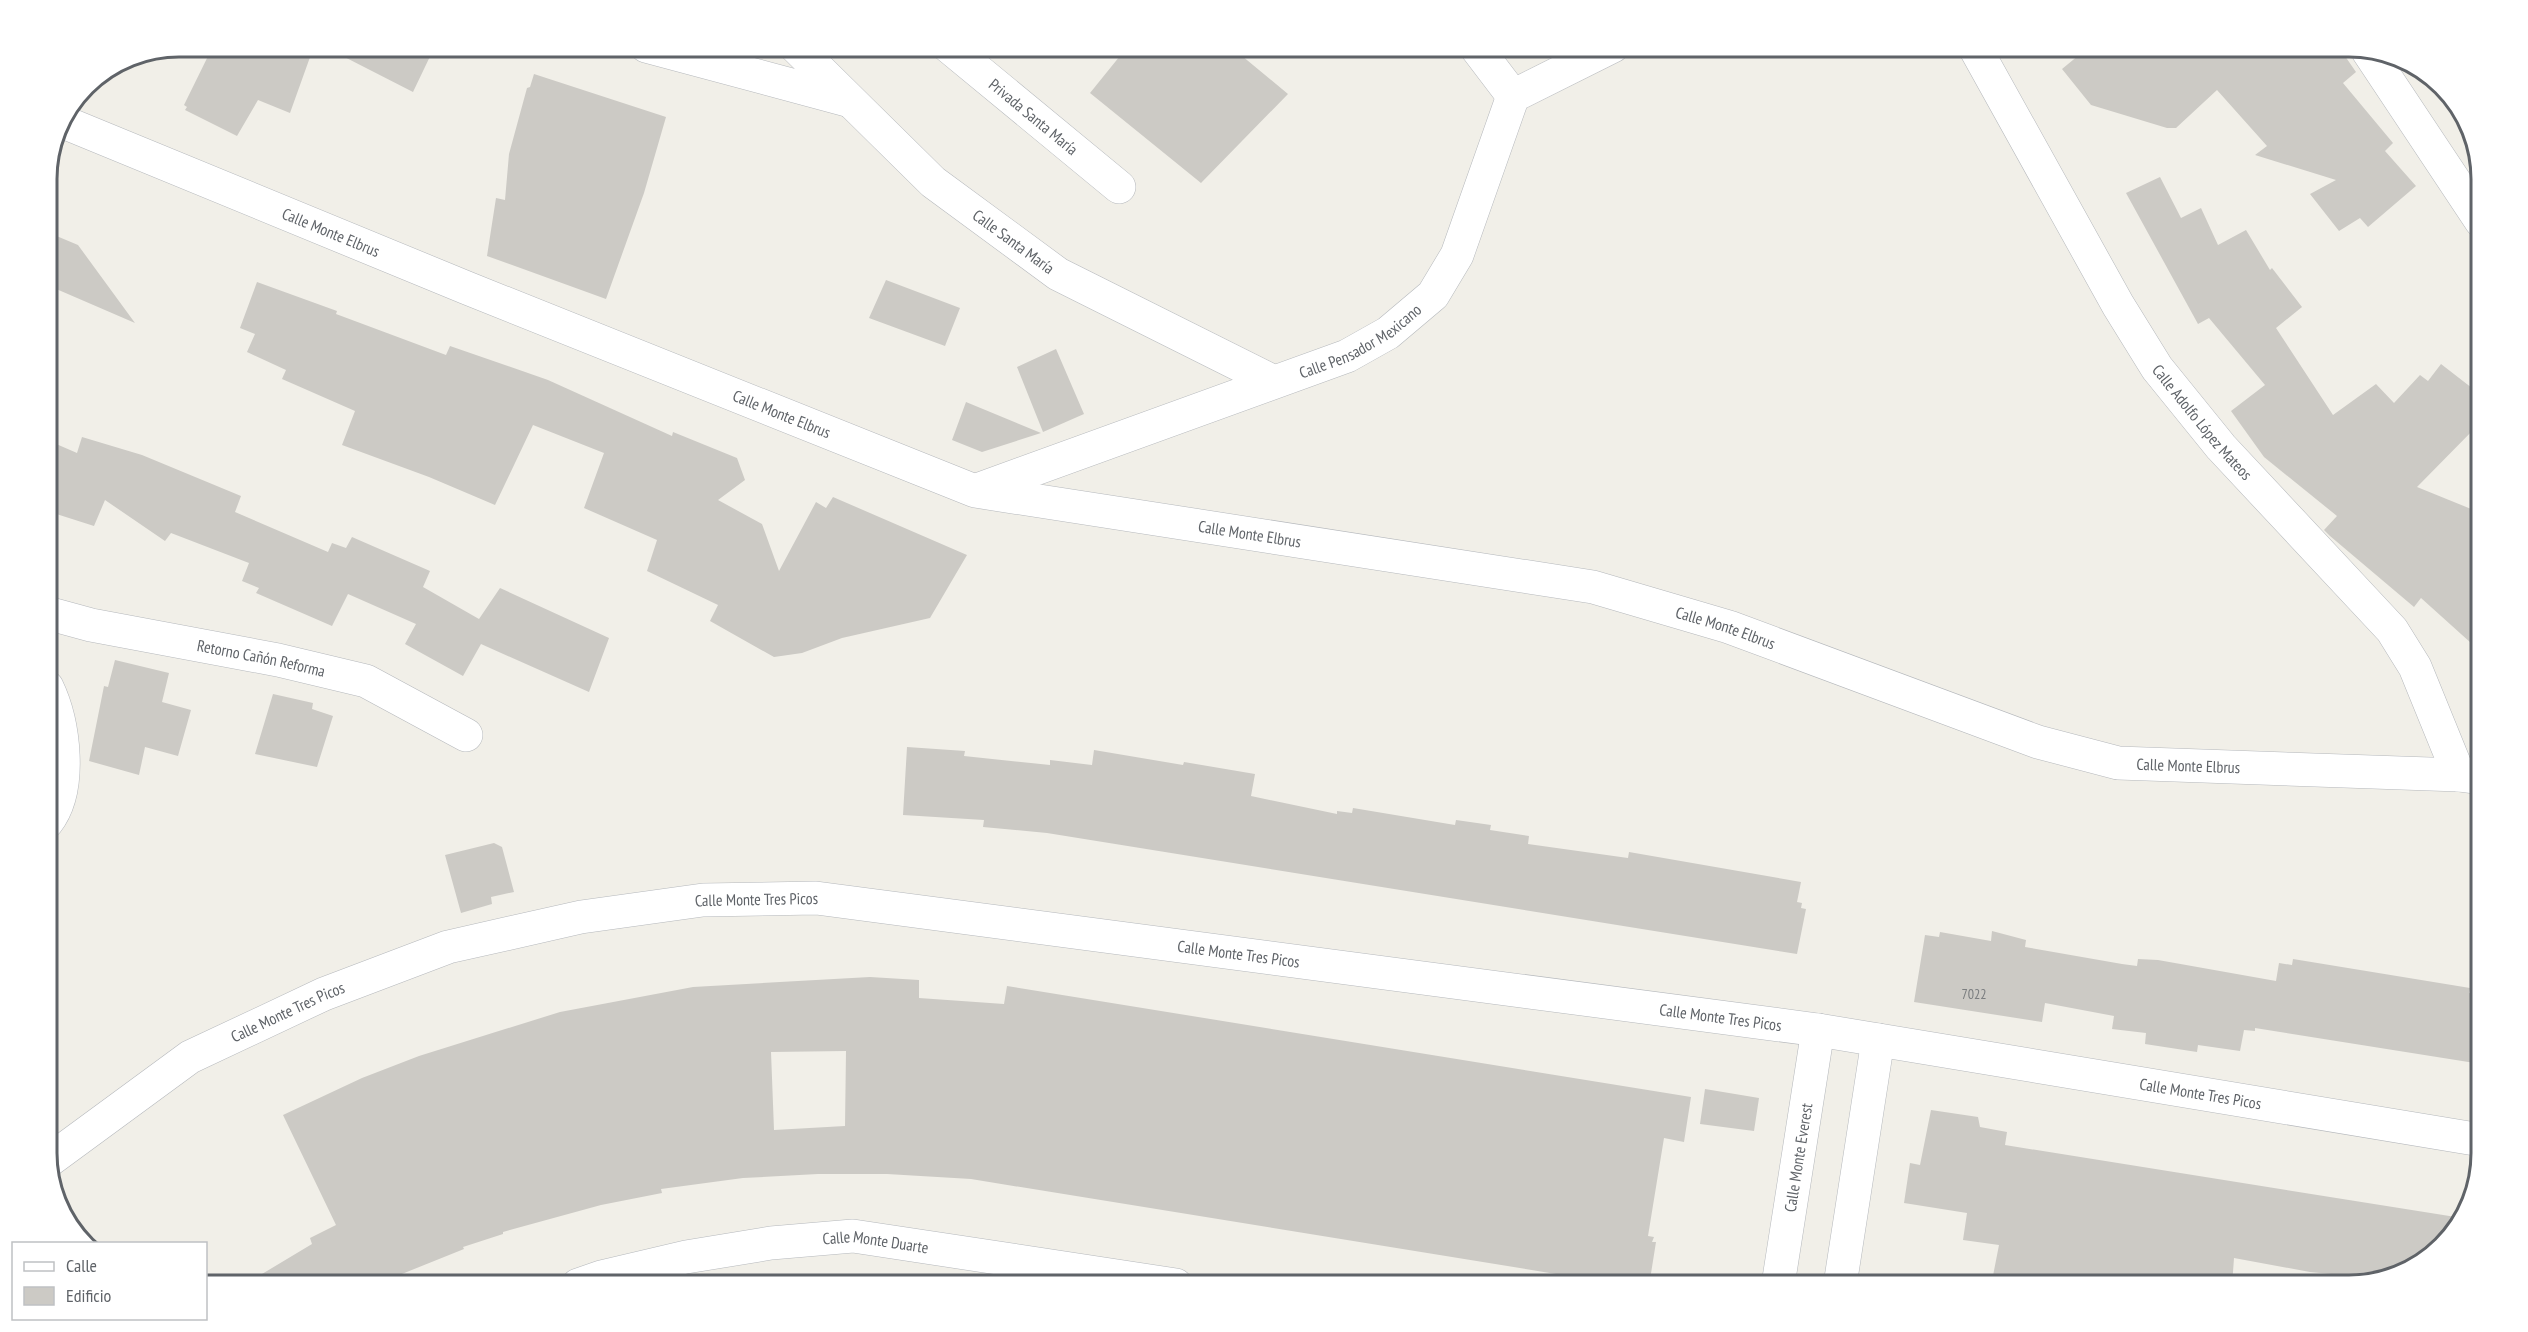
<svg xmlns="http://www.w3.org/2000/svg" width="2528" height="1332" font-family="'PT Sans Narrow',sans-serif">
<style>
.building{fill:#cccac5;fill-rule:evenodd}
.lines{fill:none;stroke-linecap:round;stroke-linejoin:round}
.minor-casing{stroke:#b5b8bc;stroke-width:34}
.minor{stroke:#fff;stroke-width:33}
.labels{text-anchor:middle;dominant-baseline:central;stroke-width:4.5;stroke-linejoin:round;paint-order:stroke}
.number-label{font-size:14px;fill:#7a7d7f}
.street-label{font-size:16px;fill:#5f6368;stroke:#fff}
.rim{fill:none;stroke:#5f6368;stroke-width:3}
</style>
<rect width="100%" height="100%" fill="#f1efe8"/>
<path class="building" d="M213,46H314L290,113L258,100L237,136L185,110L187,107L184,105Z
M323,46H435L413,92Z
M1128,46H1230L1288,94L1201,183L1090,93Z
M2090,46H2268L2275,56L2288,46H2338L2356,72L2343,83L2393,143L2385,151L2416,186L2368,227L2360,218L2339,231L2310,194L2336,180L2255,155L2267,146L2217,90L2176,128H2167L2091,105L2062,69Z
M534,74L666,117L644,193L606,299L487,256L496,198L505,200L509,154L527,88L530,87Z
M2160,177L2181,218L2201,208L2218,245L2246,230L2270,270L2272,268L2302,307L2276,328L2333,415L2376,384L2394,403L2420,375L2428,381L2441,364L2481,395V422L2417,487L2481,513V652L2421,598L2414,607L2330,536L2324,530L2337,516L2264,457L2231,411L2265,385L2209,318L2198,324L2126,193Z
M47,232L78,245L135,323L47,285Z
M886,280L960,308L945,346L869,318Z
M257,282L337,311L336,314L446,355L450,346L548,380L672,436L673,432L737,458L745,480L718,500L762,524L779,571L816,502L826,508L833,497L967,555L930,618L842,638L802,653L774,657L710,621L718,605L647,571L657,540L584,508L604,453L533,425L495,505L429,477L342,445L355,411L282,379L286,370L247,352L255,334L240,328Z
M1056,349L1084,414L1043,432L1017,367Z
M966,402L1041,433L982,452L952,440Z
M82,437L142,455L241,496L235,512L328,552L332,543L346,548L352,537L430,571L423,587L479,619L500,588L609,638L589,692L481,644L463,676L405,644L416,624L348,594L332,626L256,593L259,588L242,581L249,563L171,533L165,541L105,500L94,526L47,511V440L77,453Z
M115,660L169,673L162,702L191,710L178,756L145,747L139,775L89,761L104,686L108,687Z
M273,694L313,703L312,709L333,716L317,767L255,754Z
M907,747L965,751L964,756L1050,765V760L1092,765L1094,750L1183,765L1184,762L1255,774L1251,796L1337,814V811L1352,813L1353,808L1455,825L1456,820L1491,825L1490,830L1529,836L1528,844L1628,858L1629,852L1801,882L1797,902L1802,903L1801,908L1806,909L1797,954L1047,833L983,827L984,820L903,815Z
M494,843L502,847L514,892L491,897L492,904L461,913L445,855Z
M1992,931L2026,940L2025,947L2122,964L2137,966L2138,959L2158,960L2276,981L2279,963L2292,965L2293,959L2470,988L2469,993L2481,995V1064L2255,1028V1031L2244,1030L2240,1051L2198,1045L2197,1052L2145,1044L2146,1033L2112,1029L2114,1016L2045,1003L2042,1022L1914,1002L1925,935L1939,937L1940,932L1991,941Z
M870,977L919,980V998L1004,1004L1007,986L1691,1097L1684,1142L1664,1138L1648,1236L1654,1237L1652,1242H1656L1649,1286H1630L971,1179L887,1174H818L743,1178L661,1189L662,1193L601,1205L503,1232V1234L463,1247L464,1249L372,1286H242L312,1244L310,1238L336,1225L283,1115L362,1078L419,1056L560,1012L693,987ZM846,1051L845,1126L774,1130L771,1052Z
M1705,1089L1759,1098L1754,1131L1700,1124Z
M1931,1110L1978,1117L1980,1127L2007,1132L2005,1145L2462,1218L2422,1263L2374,1278L2310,1272L2234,1258L2232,1286H1991L1999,1245L1963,1240L1967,1213L1904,1203L1910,1163L1920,1165Z"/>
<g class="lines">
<g class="minor-casing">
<g id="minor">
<path d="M646,46L847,100"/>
<path id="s1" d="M795,46L933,182L1058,274L1272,381"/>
<path id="s2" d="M948,46L1119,187"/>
<path d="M1475,46L1513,96"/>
<path id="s3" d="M1974,46L2118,305L2157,368L2221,447L2392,630L2415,667L2459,775"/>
<path d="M2368,51L2481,221"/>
<path id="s4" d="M61,121L467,288L975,491L1593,587L1729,627L2038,742L2118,763L2459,775L2481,778"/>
<path id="s5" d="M977,490L1347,356L1388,333L1433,295L1457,255L1513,96L1613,46"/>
<path id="s6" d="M47,613L91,625L278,660L366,681L466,735"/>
<path d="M47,687C64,722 73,789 47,822"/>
<path id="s7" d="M47,1162L190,1057L324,994L448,947L581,917L703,900L816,898L1818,1030L2481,1140"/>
<path id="s8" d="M578,1285L601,1277L686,1257L771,1243L853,1236L1176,1285"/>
<path id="s9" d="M1778,1285L1818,1030"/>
<path d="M1840,1285L1878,1040"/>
</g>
</g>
<use href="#minor" class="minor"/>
</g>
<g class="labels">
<g class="number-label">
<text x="1974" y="994">7022</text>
</g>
<g class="street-label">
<text stroke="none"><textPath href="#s2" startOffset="111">Privada Santa María</textPath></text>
<text stroke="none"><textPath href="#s4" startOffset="292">Calle Monte Elbrus</textPath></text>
<text stroke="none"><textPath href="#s1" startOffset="294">Calle Santa María</textPath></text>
<text stroke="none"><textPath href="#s5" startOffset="412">Calle Pensador Mexicano</textPath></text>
<text stroke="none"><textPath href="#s4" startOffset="778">Calle Monte Elbrus</textPath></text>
<text stroke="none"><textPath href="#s3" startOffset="441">Calle Adolfo López Mateos</textPath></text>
<text stroke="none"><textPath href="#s4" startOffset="1264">Calle Monte Elbrus</textPath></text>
<text stroke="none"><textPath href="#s4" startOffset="1750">Calle Monte Elbrus</textPath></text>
<text stroke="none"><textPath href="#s6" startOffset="219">Retorno Cañón Reforma</textPath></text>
<text stroke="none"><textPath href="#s4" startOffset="2236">Calle Monte Elbrus</textPath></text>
<text stroke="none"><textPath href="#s7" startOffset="771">Calle Monte Tres Picos</textPath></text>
<text stroke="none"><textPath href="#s7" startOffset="1257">Calle Monte Tres Picos</textPath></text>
<text stroke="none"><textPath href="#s7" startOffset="285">Calle Monte Tres Picos</textPath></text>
<text stroke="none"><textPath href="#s7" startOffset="1743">Calle Monte Tres Picos</textPath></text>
<text stroke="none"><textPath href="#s7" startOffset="2229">Calle Monte Tres Picos</textPath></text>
<text stroke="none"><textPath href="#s9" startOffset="129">Calle Monte Everest</textPath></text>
<text stroke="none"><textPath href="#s8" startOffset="303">Calle Monte Duarte</textPath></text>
</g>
</g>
<path d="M0 0H2528V1332H0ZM179 57H2349A122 122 0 0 1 2471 179V1153A122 122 0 0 1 2349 1275H179A122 122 0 0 1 57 1153V179A122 122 0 0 1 179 57Z" fill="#fff" fill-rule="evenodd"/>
<path class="rim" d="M179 57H2349A122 122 0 0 1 2471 179V1153A122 122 0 0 1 2349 1275H179A122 122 0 0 1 57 1153V179A122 122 0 0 1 179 57Z"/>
<rect x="12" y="1242" width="195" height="78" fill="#ffffff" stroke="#bfc1c3" stroke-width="1.5"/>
<rect x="24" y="1262" width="30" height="9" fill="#ffffff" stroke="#bfc1c3" stroke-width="1.5"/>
<text x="66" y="1272" font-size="18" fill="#5f6368">Calle</text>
<rect x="24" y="1287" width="30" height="18" fill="#cccac5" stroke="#bfc1c3" stroke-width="1.5"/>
<text x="66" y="1302" font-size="18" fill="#5f6368">Edificio</text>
</svg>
